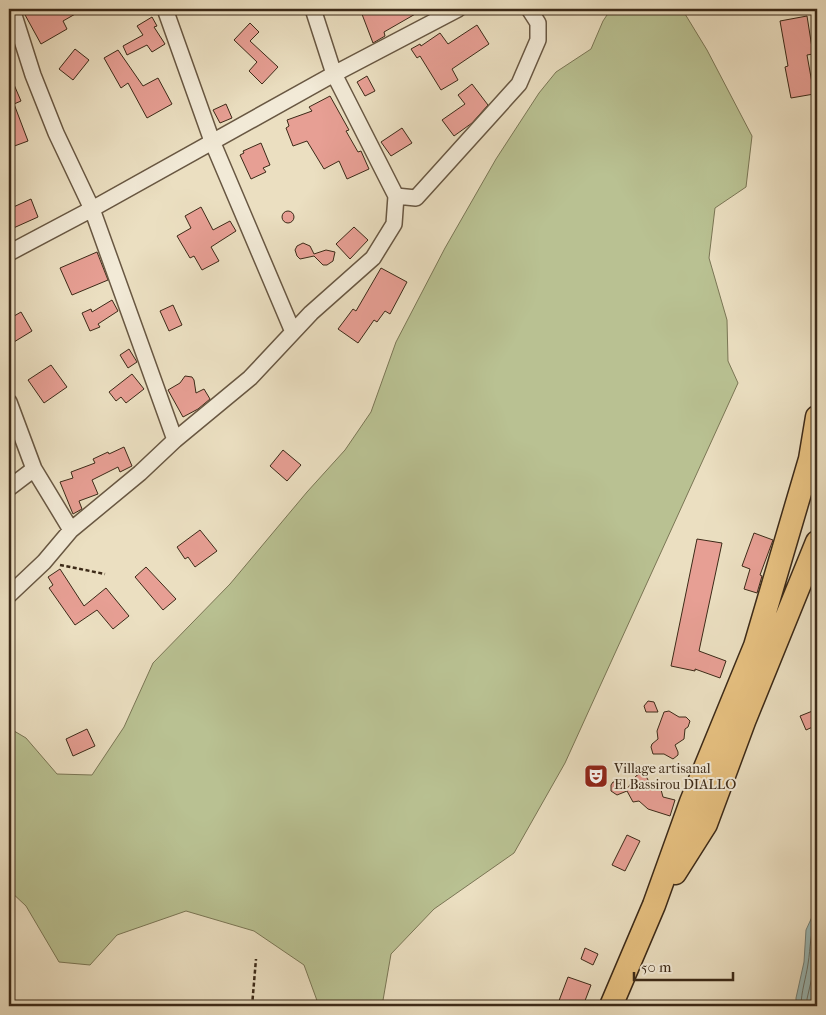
<svg xmlns="http://www.w3.org/2000/svg" width="826" height="1015" font-family="'IM FELL French Canon',serif">
<style>
.green{fill:#b9c192;stroke:#7a7655}
.water{fill:#9abbba;stroke:#748179}
.lines{fill:none;stroke-linecap:round;stroke-linejoin:round}
.shore{stroke:#6b7269;stroke-width:1}
.building{fill:#e79f94;stroke:#3c2a18}
.street-casing{stroke:#685742;stroke-width:18}
.primary-casing{stroke:#3c2a18;stroke-width:25}
.path{stroke:#3c2a18;stroke-width:2.5;stroke-dasharray:4 2.5;stroke-linecap:butt}
.street{stroke:#f2ead7;stroke-width:15}
.primary{stroke:#e6c080;stroke-width:22}
.labels{text-anchor:middle;dominant-baseline:central;stroke-width:4;stroke-linejoin:round;paint-order:stroke}
.poi-label{font-size:14px;fill:#3c2a18;stroke:#f2ead7;text-anchor:start}
</style>
<rect width="100%" height="100%" fill="#ebdfc1"/>
<filter id="stains"><feTurbulence type="fractalNoise" baseFrequency=".004" numOctaves="4"/><feColorMatrix values="0 0 0 0 .2 0 0 0 0 .09 0 0 0 0 .02 0 0 0 .5 -.17"/></filter>
<radialGradient id="worn" r=".72"><stop offset=".6" stop-color="#630" stop-opacity="0"/><stop offset="1" stop-color="#630" stop-opacity=".3"/></radialGradient>
<path class="green" d="M611,9H682L707,50L752,136L746,187L715,208L709,258L727,320L728,361L738,383L565,763L514,853L434,909L391,954L382,1006H319L304,965L254,931L186,911L117,935L90,965L59,962L26,906L9,890V728L26,738L57,774L92,775L124,727L153,663L230,584L307,492L345,450L371,412L396,342L445,248L496,159L539,93L556,72L591,49L603,21Z"/>
<path class="water" d="M817,906V1006H796V998L804,962L806,930Z"/>
<g class="lines">
<path class="shore" d="M801,1006C801,992 806,978 808,964C811,946 809,936 817,918
M807,1006V999L815,964L817,934"/>
</g>
<path class="building" d="M31,9H84L63,21L67,29L41,44L24,13Z
M360,9H424L384,32L385,36L373,43Z
M807,16L813,54L807,55L814,94L791,98L785,67L788,66L780,21Z
M152,17L157,26L154,27L165,44L152,52L147,45L127,55L123,46L143,35L137,26Z
M250,23L259,32L250,41L278,67L262,84L249,71L257,62L234,40Z
M477,25L489,44L452,69L458,80L441,90L420,56L417,58L411,49L420,44L421,46L440,33L448,44Z
M75,49L89,60L73,80L59,69Z
M118,50L143,86L158,78L172,104L147,118L128,83L121,88L104,58Z
M9,73L21,101L14,104L28,141L9,148Z
M367,76L375,91L365,96L357,82Z
M472,84L488,105L472,123L454,136L442,120L465,104L458,95Z
M330,96L349,130L346,131L358,152L361,151L369,169L347,179L339,161L324,169L307,141L293,146L286,128L289,126L287,120L312,111L309,107Z
M226,104L232,118L220,123L213,110Z
M402,128L412,143L391,156L381,142Z
M261,143L270,165L263,168L266,172L251,179L240,155L244,153L243,151Z
M31,199L38,217L9,230V209Z
M201,207L213,230L230,221L236,231L211,247L219,261L202,270L194,256L190,258L177,236L191,228L185,216Z
M282 217a6 6 0 1 1 12 0a6 6 0 1 1-12 0Z
M354,227L368,240L350,259L336,244Z
M303,243L310,246L314,254L326,250L335,252L333,261L327,265H323L314,256L300,259L297,256L295,250L297,246Z
M97,252L108,280L72,295L60,268Z
M381,268L407,282L390,314L385,311L377,322L374,320L358,343L338,329L353,309L356,311Z
M112,300L118,311L98,324L100,327L90,331L82,313L91,309L92,312Z
M173,305L182,325L169,331L160,311Z
M21,312L32,331L9,345V319Z
M129,349L137,362L128,368L120,355Z
M51,365L67,387L44,403L28,380Z
M132,374L144,389L126,403L121,397L116,401L109,392Z
M185,376L192,377L194,380L196,393L204,389L210,399L198,409L183,417L168,390L180,383Z
M124,447L132,466L120,472L118,467L92,480L98,494L79,501L82,509L73,514L60,482L73,478L71,472L95,463L93,459L108,452L109,454Z
M283,450L301,465L287,481L270,466Z
M200,530L217,551L195,567L188,557L185,559L177,547Z
M754,533L773,540L760,575L762,576L757,593L744,589L750,569L742,566Z
M697,539L722,543L699,651L726,661L720,678L695,669V671L671,666Z
M146,567L176,599L163,610L135,577Z
M60,569L84,606L106,588L129,616L113,629L97,610L75,625L49,588L53,585L48,577Z
M648,701L654,702L658,712H646L644,706Z
M815,710L817,717V725L806,730L800,716Z
M669,711L679,717H686L690,721L688,727L685,729L684,739L675,745L678,752V755L673,759L664,754H653L651,747L652,744L658,739L657,731L664,712Z
M87,729L95,746L73,756L66,739Z
M639,774L646,776L651,786H660L663,797L675,800L670,816L648,809L639,801L633,802L627,791L617,795L611,791V785L613,782H620L627,789L636,776Z
M627,835L640,841L625,871L612,865Z
M585,948L598,954L593,965L581,959Z
M568,977L591,985L583,1006H557Z"/>
<g class="lines">
<g class="street-casing">
<path id="street" d="M12,9L33,75L56,133L92,209L334,74L458,9
M165,9L212,141L293,332
M396,196L416,198L519,84L538,40V23L529,9
M9,253L92,209L175,440
M9,402L34,469L71,530
M9,488L34,469
M9,595L44,562L71,530L140,473L175,440L250,378L311,313L373,258L394,224L396,196L334,74L313,9"/>
</g>
<g class="primary-casing">
<path id="primary" d="M675,873L706,824L745,719L817,542
M611,1006L654,905L691,802L755,646L810,459L817,417"/>
</g>
<path class="path" d="M60,565L105,574
M252,1006L256,959"/>
<use href="#street" class="street"/>
<use href="#primary" class="primary"/>
</g>
<defs>
<g id="theatre-square" transform="scale(1.25)"><rect x="-9" y="-9" width="18" height="18" rx="4" fill="#8f2418" stroke="#f2ead7"/><path d="M-5-5.5Q0-4 5-5.5V0Q5 5 0 6Q-5 5-5 0ZM-3.3-2.5H-1v1.5H-3.3ZM1-2.5H3.3v1.5H1ZM-2.8 1Q0 5.5 2.8 1Z" fill="#fff"/></g>
</defs>
<g fill-rule="evenodd">
<use href="#theatre-square" x="596" y="776"/>
</g>
<g class="labels">
<g class="poi-label">
<text x="614" y="768">Village artisanal<tspan x="614" dy="16">El Bassirou DIALLO</tspan></text>
</g>
</g>
<rect width="826" height="1015" fill="none" stroke="#ebdfc1" stroke-width="30"/>
<rect x="10" y="10" width="806" height="995" fill="none" stroke="#3c2a18" stroke-width="2.5"/>
<rect x="15" y="15" width="796" height="985" fill="none" stroke="#3c2a18"/>
<path d="M634 972v8h99v-8" fill="none" stroke="#3c2a18" stroke-width="2.5"/>
<text x="641" y="972" font-size="15" fill="#3c2a18" stroke="#f2ead7" stroke-width="4" paint-order="stroke">50 m</text>
<rect width="100%" height="100%" filter="url(#stains)"/>
<rect width="100%" height="100%" fill="url(#worn)"/>
</svg>
